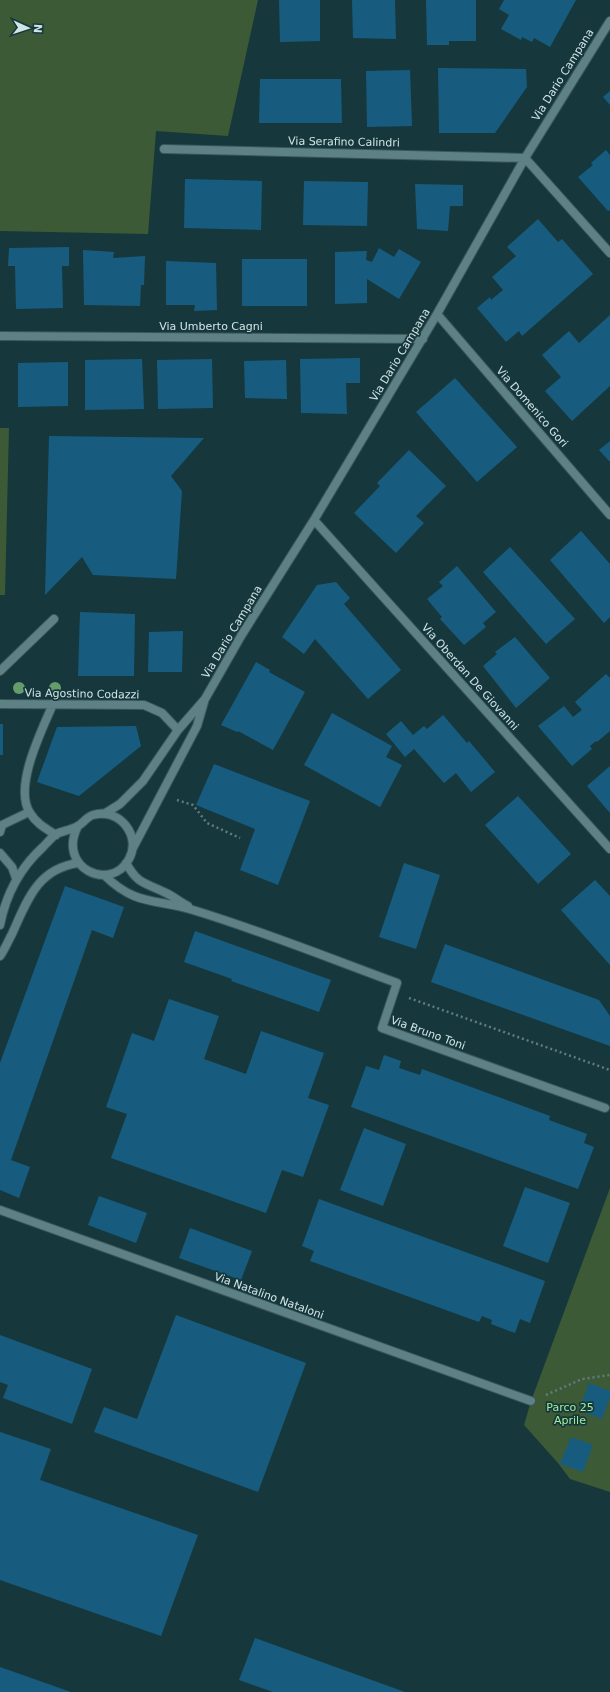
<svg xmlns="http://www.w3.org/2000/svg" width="610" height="1692" font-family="'DejaVu Sans',sans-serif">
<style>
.green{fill:#3c5a36}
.building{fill:#175c7f}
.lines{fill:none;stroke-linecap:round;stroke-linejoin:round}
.lane-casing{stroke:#3b565a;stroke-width:10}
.street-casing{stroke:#3b565a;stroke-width:10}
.path{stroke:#607c7f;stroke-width:2.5;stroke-dasharray:2 3;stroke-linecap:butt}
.lane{stroke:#5e8185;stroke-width:8}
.street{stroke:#5e8185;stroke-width:8}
.tree{fill:#649c6d}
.labels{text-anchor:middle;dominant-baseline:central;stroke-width:3.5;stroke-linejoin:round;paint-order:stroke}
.street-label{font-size:11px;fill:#d1e4e6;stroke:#16383c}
.park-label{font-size:11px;fill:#a3ee95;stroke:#16383c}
</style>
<rect width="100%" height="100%" fill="#16383c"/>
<path class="green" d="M0,0H258L228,136L156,131L148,234L0,231Z
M0,428H9L5,595H0Z
M610,1188V1492L570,1479L558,1463L524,1425L531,1401Z"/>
<path class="building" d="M279,0H320V41L280,42Z
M352,0H395L396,39L353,38Z
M426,0H476V41H449V45H427Z
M504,0H576L550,47L534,38L532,42L522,37L521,40L501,29L509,15L499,9Z
M438,68L526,69L527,87L495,133H439Z
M410,70L412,126L367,127L366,71Z
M260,79H341L342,123H259Z
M610,91V105L603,97Z
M606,150L610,155V210L608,211L578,177L593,165L591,163Z
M185,179L262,181L261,230L184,228Z
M304,181L368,182L367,226L303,225Z
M415,184L463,185V206H450L448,231L417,229Z
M538,219L558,242L562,239L593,274L522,336L519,331L506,342L477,308L490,297L491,300L503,290L492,277L516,256L507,247Z
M69,247V266H62L63,308L16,309L15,266H8L9,248Z
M379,248L394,257L399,249L421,262L399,299L367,279V303L335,304V252L367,251L366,260L372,262Z
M83,250L114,252L113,258L145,256L144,285H141L140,306L84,305Z
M242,259H307V306H242Z
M166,261L216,263L217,310L194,311L195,305H166Z
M610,315V386L572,421L545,391L561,377L542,355L569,331L579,343Z
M360,358V383H346L347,414L301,413L300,359Z
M142,359L144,409L85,410V360Z
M212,359L213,408L158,409L157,360Z
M286,360L287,399L245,398L244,361Z
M68,362V406L18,407V363Z
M455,378L517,447L477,482L416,412Z
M49,436L204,438L171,476L182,491L176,579L93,575L82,557L45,595Z
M610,441V462L599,450Z
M409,450L446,486L416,516L424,523L396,553L354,513L380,486L377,483Z
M581,531L610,564V617L604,623L550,560Z
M510,547L575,619L546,644L483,572Z
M457,566L496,612L483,623L486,627L464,645L440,619L442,617L427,599L443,586L439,582Z
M336,582L350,598L344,604L401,670L368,699L315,639L304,654L282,637L317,585Z
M80,612L135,614L134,676H78Z
M183,631L182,672H148L149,632Z
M515,637L550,678L516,708L483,666L497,654L495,652Z
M256,662L270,670L269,672L305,692L273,750L238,731L237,732L221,725Z
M606,674L610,678V731L597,742L596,741L590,746L592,749L572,766L538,726L564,706L573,717L582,710L575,702Z
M332,713L392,746L386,757L402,765L380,807L304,765Z
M443,715L467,743L469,741L495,772L471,792L456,773L444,783L414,749L405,757L386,734L401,721L413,735L424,726L427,729Z
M0,724H3V755H0Z
M136,726L141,746L79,796L37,782L57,727Z
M214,764L310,801L278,885L240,870L255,829L196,805Z
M610,766V813L587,786Z
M518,796L571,854L538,884L485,825Z
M404,863L440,875L416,949L379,937Z
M595,880L610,896V965L561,910Z
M65,886L124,907L113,938L92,930L11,1160L30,1167L19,1198L0,1190V1063Z
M195,931L331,980L319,1012L231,981L232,979L184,962Z
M445,944L599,1000L610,1016V1046L431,982Z
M169,999L219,1016L204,1059L246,1074L261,1031L324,1053L308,1098L329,1105L303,1177L282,1170L266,1213L111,1158L127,1114L106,1107L132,1033L154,1041Z
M384,1055L401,1061L399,1068L420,1075L422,1069L550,1116L549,1120L587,1134L584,1143L594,1147L578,1189L351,1107L366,1066L379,1070Z
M364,1128L406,1144L383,1206L340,1190Z
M525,1187L570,1203L548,1263L503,1246Z
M99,1196L147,1213L136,1243L88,1225Z
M319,1199L545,1281L530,1323L520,1319L515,1333L491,1324L492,1320L482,1316L479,1322L310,1261L314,1251L302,1246Z
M190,1228L252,1251L241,1280L179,1258Z
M176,1315L306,1363L258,1492L94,1432L104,1407L137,1419Z
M0,1335L92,1369L72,1424L3,1398L8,1385L0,1382Z
M589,1383L610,1391V1397L602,1419L579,1411Z
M0,1432L51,1449L40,1480L198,1535L161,1636L0,1580Z
M571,1437L593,1445L583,1472L560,1464Z
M255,1638L405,1692H273L239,1680Z
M0,1667L71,1692H0Z"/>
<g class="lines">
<g class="lane-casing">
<path id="lane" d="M0,671L54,619"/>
</g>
<g class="street-casing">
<path id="street" d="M164,149L525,158L610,253
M437,314L610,515
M0,336L423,339
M314,520L610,849
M0,704L144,705L162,713L178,730
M53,704C42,730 13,787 30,813C37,824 45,828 56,835
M104,814L120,804L143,781L178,730L205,699L241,636L314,520L437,314L525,158L610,21
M0,832L2,825L29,812
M133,848L197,726L204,702
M0,853L12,867L16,878
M126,863C139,886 145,882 166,893C173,896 180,902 188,906
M104,875C137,907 155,898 193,910C262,931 329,958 397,983L382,1028L605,1108
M0,925C6,894 20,868 43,847C47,843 52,837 56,834C63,831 70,830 76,827C83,824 86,817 93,815C119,807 142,836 129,859C111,893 56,868 78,826
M0,956C5,949 8,941 12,934C27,901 37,869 78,863
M0,1210L531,1401"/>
</g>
<path class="path" d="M177,800L193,805L207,823L240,838
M409,998L610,1070
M546,1395L582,1379L610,1375"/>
<use href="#lane" class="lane"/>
<use href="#street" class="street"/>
</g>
<g class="tree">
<circle cx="19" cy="688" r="6"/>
<circle cx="55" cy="688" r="6"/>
</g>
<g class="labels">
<g class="street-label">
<text transform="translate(563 75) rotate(-58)">Via Dario Campana</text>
<text transform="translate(344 142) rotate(1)">Via Serafino Calindri</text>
<text x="211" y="326">Via Umberto Cagni</text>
<text transform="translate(400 355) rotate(-59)">Via Dario Campana</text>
<text transform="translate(532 407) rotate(49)">Via Domenico Gori</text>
<text transform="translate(232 632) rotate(-59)">Via Dario Campana</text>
<text transform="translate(470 677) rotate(48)">Via Oberdan De Giovanni</text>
<text transform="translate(82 694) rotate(1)">Via Agostino Codazzi</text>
<text transform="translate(428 1033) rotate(20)">Via Bruno Toni</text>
<text transform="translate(269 1296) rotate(20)">Via Natalino Nataloni</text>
</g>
<g class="park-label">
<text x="570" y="1407">Parco 25<tspan x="570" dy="13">Aprile</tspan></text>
</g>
</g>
<g transform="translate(28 28) rotate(93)" stroke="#16383c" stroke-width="3" paint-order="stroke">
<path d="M0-3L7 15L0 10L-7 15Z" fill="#d1e4e6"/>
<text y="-6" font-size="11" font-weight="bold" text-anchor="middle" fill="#d1e4e6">N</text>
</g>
</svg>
